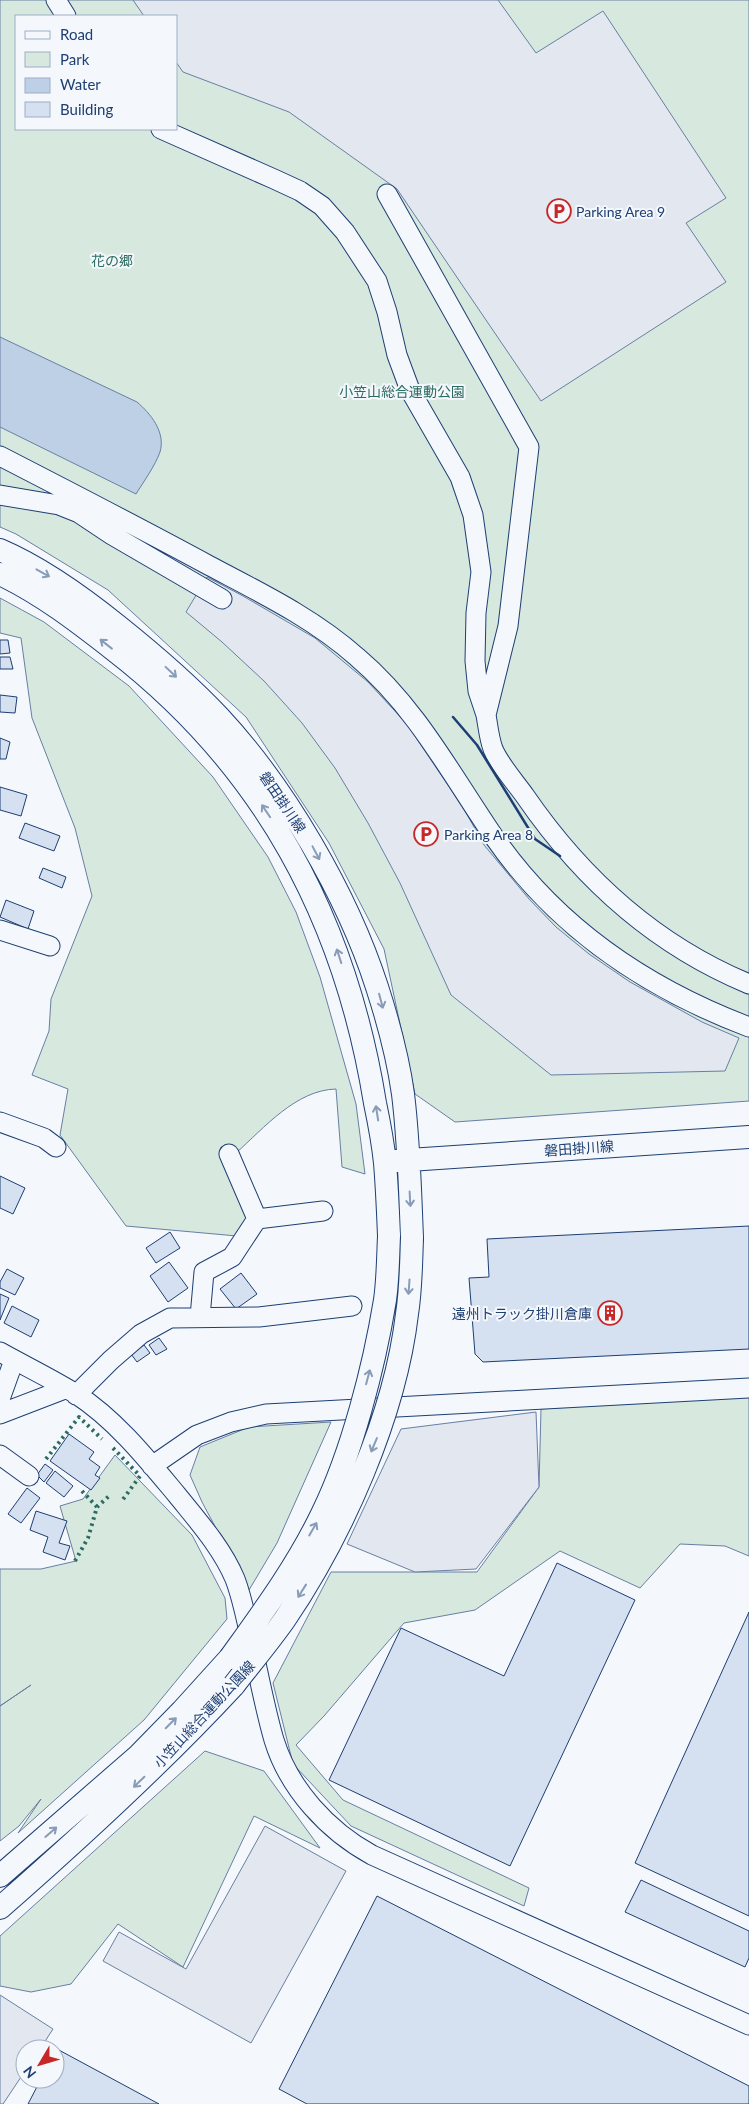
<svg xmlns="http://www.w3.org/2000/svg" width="749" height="2104" font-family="Lato,'Noto Sans JP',sans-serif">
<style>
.green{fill:#d7e8df;stroke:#687fa3;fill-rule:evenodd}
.parking{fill:#e3e8f0;stroke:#687fa3}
.water{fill:#bed0e5;stroke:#687fa3}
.building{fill:#d5e0f0;stroke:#1d3f73}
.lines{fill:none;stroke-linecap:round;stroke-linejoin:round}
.minor-casing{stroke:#1d3f73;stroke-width:21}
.major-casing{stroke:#1d3f73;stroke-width:24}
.minor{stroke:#f4f7fb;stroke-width:19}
.major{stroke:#f4f7fb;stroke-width:22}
.major-bridge-casing{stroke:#1d3f73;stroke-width:24;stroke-linecap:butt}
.major-bridge{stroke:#f4f7fb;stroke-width:22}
.hedge{stroke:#2c6c60;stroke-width:4;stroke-dasharray:2.5 4;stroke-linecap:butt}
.wall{stroke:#1d3f73;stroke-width:2.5}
.oneway{stroke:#889bb7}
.labels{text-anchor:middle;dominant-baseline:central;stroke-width:4;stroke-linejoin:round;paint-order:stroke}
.poi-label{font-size:14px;fill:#1d3f73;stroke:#f4f7fb;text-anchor:start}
.park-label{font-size:14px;fill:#2c6c60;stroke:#f4f7fb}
.street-label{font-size:14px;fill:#1d3f73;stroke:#f4f7fb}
</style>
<rect width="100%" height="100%" fill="#f4f7fb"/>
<path class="green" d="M0,0H749V1101L455,1122L415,1094L384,949L329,843L246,717L108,590L16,534L0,527ZM16,16H176V129H16Z
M0,598L44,622L129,686L213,777L268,857L296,912L320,977L356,1104L365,1174L342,1167L336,1089C296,1090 264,1128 236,1153L269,1223L237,1236L126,1226L60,1135L68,1089L32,1075L49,1031L51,999L92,896L75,828L32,718L21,638L0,633Z
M749,1395V1556L725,1546L680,1544L640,1588L560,1551L475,1610L404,1623L324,1716L296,1745L343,1800L529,1888L524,1906L351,1826L293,1764L273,1683L331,1572H477L539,1487L541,1409Z
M331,1422L277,1543L249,1590L202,1502L190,1475L200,1447L249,1427Z
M115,1455L192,1535L225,1598L227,1619L144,1720L18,1833L41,1799L19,1826L0,1841V1706L31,1685L0,1706V1569H41L76,1561L60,1506L83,1499Z
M205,1751L264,1771L320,1848L254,1816L183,1967L118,1924L71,1984L31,1992L0,1986V1936Z"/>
<path class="parking" d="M133,0H498L536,53L603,11L726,198L686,223L726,282L541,401L397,189L289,112L183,72L176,62V16H144Z
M207,577L243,596L315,638L368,682L406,723L464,809L484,845L529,899L556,927L589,954L630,982L702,1022L739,1038L725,1071L551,1075L451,995L400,883L368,823L335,768L302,723L264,681L222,642L186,612Z
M536,1412L539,1487L476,1569L415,1572L347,1544L401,1429Z
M265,1826L346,1871L251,2043L103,1961L119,1932L186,1969Z
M0,1995L53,2029L40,2049H25V2071L3,2104H0Z"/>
<path class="water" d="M0,337L137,402C150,413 166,432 160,452C155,466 144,481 136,494L0,427Z"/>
<path class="building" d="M0,640H8L10,653L0,654Z
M0,657H10L13,669H0Z
M0,695L17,697L15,713L0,712Z
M0,738L10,742L6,759H0Z
M0,787L27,795L21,816L0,810Z
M25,823L60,836L54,851L19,838Z
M43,868L66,877L62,888L39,878Z
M6,900L34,911L28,929L0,917Z
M0,1176L25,1188L13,1214L0,1208Z
M749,1226V1349L483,1362L475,1354L469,1278L489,1277L487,1239Z
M170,1232L180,1248L156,1263L146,1248Z
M169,1262L188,1288L168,1302L150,1276Z
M7,1269L24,1278L15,1295L0,1288V1282Z
M241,1273L257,1294L236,1309L220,1289Z
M0,1294L9,1298L0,1320Z
M12,1306L39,1320L31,1337L4,1323Z
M159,1338L167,1349L156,1355L149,1345Z
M144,1345L150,1353L137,1362L131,1354Z
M69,1434L94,1452L89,1459L100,1467L95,1475L100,1478L91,1490L50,1461Z
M45,1464L53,1470L44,1482L37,1475Z
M55,1471L73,1486L64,1497L46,1483Z
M27,1488L40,1498L21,1523L8,1514Z
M36,1511L67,1521L59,1543L70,1546L65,1560L43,1552L48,1537L30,1530Z
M557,1563L635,1600L510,1866L329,1780L401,1628L504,1676Z
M749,1612V1916L635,1863Z
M641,1880L749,1931V1958L745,1967L625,1912Z
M377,1896L749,2086V2104H307L279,2089Z
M57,2049L159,2104H28L41,2079H55V2052Z"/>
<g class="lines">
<g class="minor-casing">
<path id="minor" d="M56,0L66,16
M161,129L274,179L300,191L322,206L345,232L377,281L387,312L397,355L410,390L460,477L473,515L481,572L476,613L475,661L478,691L486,715L508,626L529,447L387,194
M0,456C70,492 140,528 210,566C261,593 313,618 357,657C416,707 451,774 494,837C557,928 646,988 749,1027
M0,495L59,505L79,513L112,535L222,599
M486,715C488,726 489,738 493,749C499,764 515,782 525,796C582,879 655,945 749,984
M0,930L50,946
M0,1122L44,1138L56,1147
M229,1154L257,1219
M200,1317L204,1272L232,1257L257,1219L323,1211
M0,1352C25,1366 52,1379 76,1394C116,1420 147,1459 177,1495C198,1521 222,1548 235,1579C243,1600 247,1623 252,1645C259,1676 265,1709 274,1740C289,1789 328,1831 372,1855L749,2025
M76,1395L111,1360L141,1334L170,1318L259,1317L352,1306
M0,1399L14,1360
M0,1414L65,1389
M0,1455L29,1476
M152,1466L197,1435L231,1422L266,1414L749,1388"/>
</g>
<g class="major-casing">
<path id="major" d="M0,550C42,568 82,597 118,626C153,654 188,684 219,717C285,788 347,894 377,987C388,1021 398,1058 403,1094C409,1142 410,1190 412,1238
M0,574C42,594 78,622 114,650C264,766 345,918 375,1103C379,1122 383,1143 385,1163C387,1187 388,1211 389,1236
M394,1161L749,1137
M0,1876L139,1755L182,1711L230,1658
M0,1908C81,1837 161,1764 234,1685"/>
</g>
<use href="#minor" class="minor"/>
<use href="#major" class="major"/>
<g class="major-bridge-casing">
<path id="major-bridge" d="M230,1658C263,1612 297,1566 322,1514C352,1453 374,1367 385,1300C388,1279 388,1257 389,1236
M234,1685C251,1663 269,1642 285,1619C342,1535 395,1416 407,1314C411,1289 411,1264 412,1238"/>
</g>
<use href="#major-bridge" class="major-bridge"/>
<path class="hedge" d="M113,1448L140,1476L121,1502
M46,1459L79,1417L102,1439
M82,1491L97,1507
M75,1561L88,1538L97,1507L109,1496"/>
<path class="wall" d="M453,717L477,745L535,839L560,856"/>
</g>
<defs><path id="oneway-shaft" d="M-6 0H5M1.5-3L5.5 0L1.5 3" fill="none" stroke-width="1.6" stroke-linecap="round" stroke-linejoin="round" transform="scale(1.25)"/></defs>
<g class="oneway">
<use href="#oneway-shaft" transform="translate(43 573) rotate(29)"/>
<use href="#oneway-shaft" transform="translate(106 644) rotate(-142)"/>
<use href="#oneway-shaft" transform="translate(171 672) rotate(43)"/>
<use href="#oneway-shaft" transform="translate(266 811) rotate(-124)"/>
<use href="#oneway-shaft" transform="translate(316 853) rotate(62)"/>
<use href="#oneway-shaft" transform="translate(339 956) rotate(-108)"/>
<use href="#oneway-shaft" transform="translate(381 1001) rotate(75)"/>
<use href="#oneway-shaft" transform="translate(377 1113) rotate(-99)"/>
<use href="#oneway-shaft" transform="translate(410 1199) rotate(87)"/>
<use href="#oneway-shaft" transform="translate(409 1287) rotate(94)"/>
<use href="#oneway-shaft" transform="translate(368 1377) rotate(-75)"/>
<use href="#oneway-shaft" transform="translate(374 1445) rotate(113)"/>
<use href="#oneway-shaft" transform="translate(313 1529) rotate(-60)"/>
<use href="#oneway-shaft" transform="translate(302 1591) rotate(122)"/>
<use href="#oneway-shaft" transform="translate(171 1723) rotate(-45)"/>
<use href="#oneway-shaft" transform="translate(139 1782) rotate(136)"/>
<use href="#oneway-shaft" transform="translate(51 1832) rotate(-41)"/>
</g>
<defs>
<g id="parking-ring" transform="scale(1.25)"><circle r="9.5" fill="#f4f7fb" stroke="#c62828" stroke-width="1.5"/><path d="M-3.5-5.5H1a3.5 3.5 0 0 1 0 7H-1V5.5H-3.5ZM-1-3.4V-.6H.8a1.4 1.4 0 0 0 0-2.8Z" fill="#c62828"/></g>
<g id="building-ring" transform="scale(1.25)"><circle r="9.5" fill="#f4f7fb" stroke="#c62828" stroke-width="1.5"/><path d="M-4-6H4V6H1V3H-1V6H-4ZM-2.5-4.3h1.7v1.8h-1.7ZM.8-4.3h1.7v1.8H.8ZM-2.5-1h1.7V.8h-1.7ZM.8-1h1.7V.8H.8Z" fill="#c62828"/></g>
</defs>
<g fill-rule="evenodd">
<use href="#parking-ring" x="559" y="211"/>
<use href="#parking-ring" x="426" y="834"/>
<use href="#building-ring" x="610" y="1313"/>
</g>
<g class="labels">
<g class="poi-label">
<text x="576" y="211">Parking Area 9</text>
<text x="444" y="834">Parking Area 8</text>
<text x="592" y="1313" text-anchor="end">遠州トラック掛川倉庫</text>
</g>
<g class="park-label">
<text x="112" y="260">花の郷</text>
<text x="402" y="391">小笠山総合運動公園</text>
</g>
<g class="street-label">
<text transform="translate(283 802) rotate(56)">磐田掛川線</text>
<text transform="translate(579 1148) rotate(-4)">磐田掛川線</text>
<text transform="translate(204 1714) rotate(-47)">小笠山総合運動公園線</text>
</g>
</g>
<rect x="15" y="15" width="162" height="115" fill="#f4f7fb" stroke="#9eadc5"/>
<rect x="25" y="31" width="25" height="8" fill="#f4f7fb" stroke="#9eadc5"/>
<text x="60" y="40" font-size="15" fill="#1d3f73">Road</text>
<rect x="25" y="52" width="25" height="15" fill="#d7e8df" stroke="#9eadc5"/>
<text x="60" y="65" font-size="15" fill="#1d3f73">Park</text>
<rect x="25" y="78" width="25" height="15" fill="#bed0e5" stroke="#9eadc5"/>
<text x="60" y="90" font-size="15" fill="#1d3f73">Water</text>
<rect x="25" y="102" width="25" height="15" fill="#d5e0f0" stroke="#9eadc5"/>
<text x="60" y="115" font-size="15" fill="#1d3f73">Building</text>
<g transform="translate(40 2064) rotate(232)"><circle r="24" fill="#f4f7fb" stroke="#9eadc5"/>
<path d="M0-4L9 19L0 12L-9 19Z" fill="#c62828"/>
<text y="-8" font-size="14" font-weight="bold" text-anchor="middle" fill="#1d3f73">N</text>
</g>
</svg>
